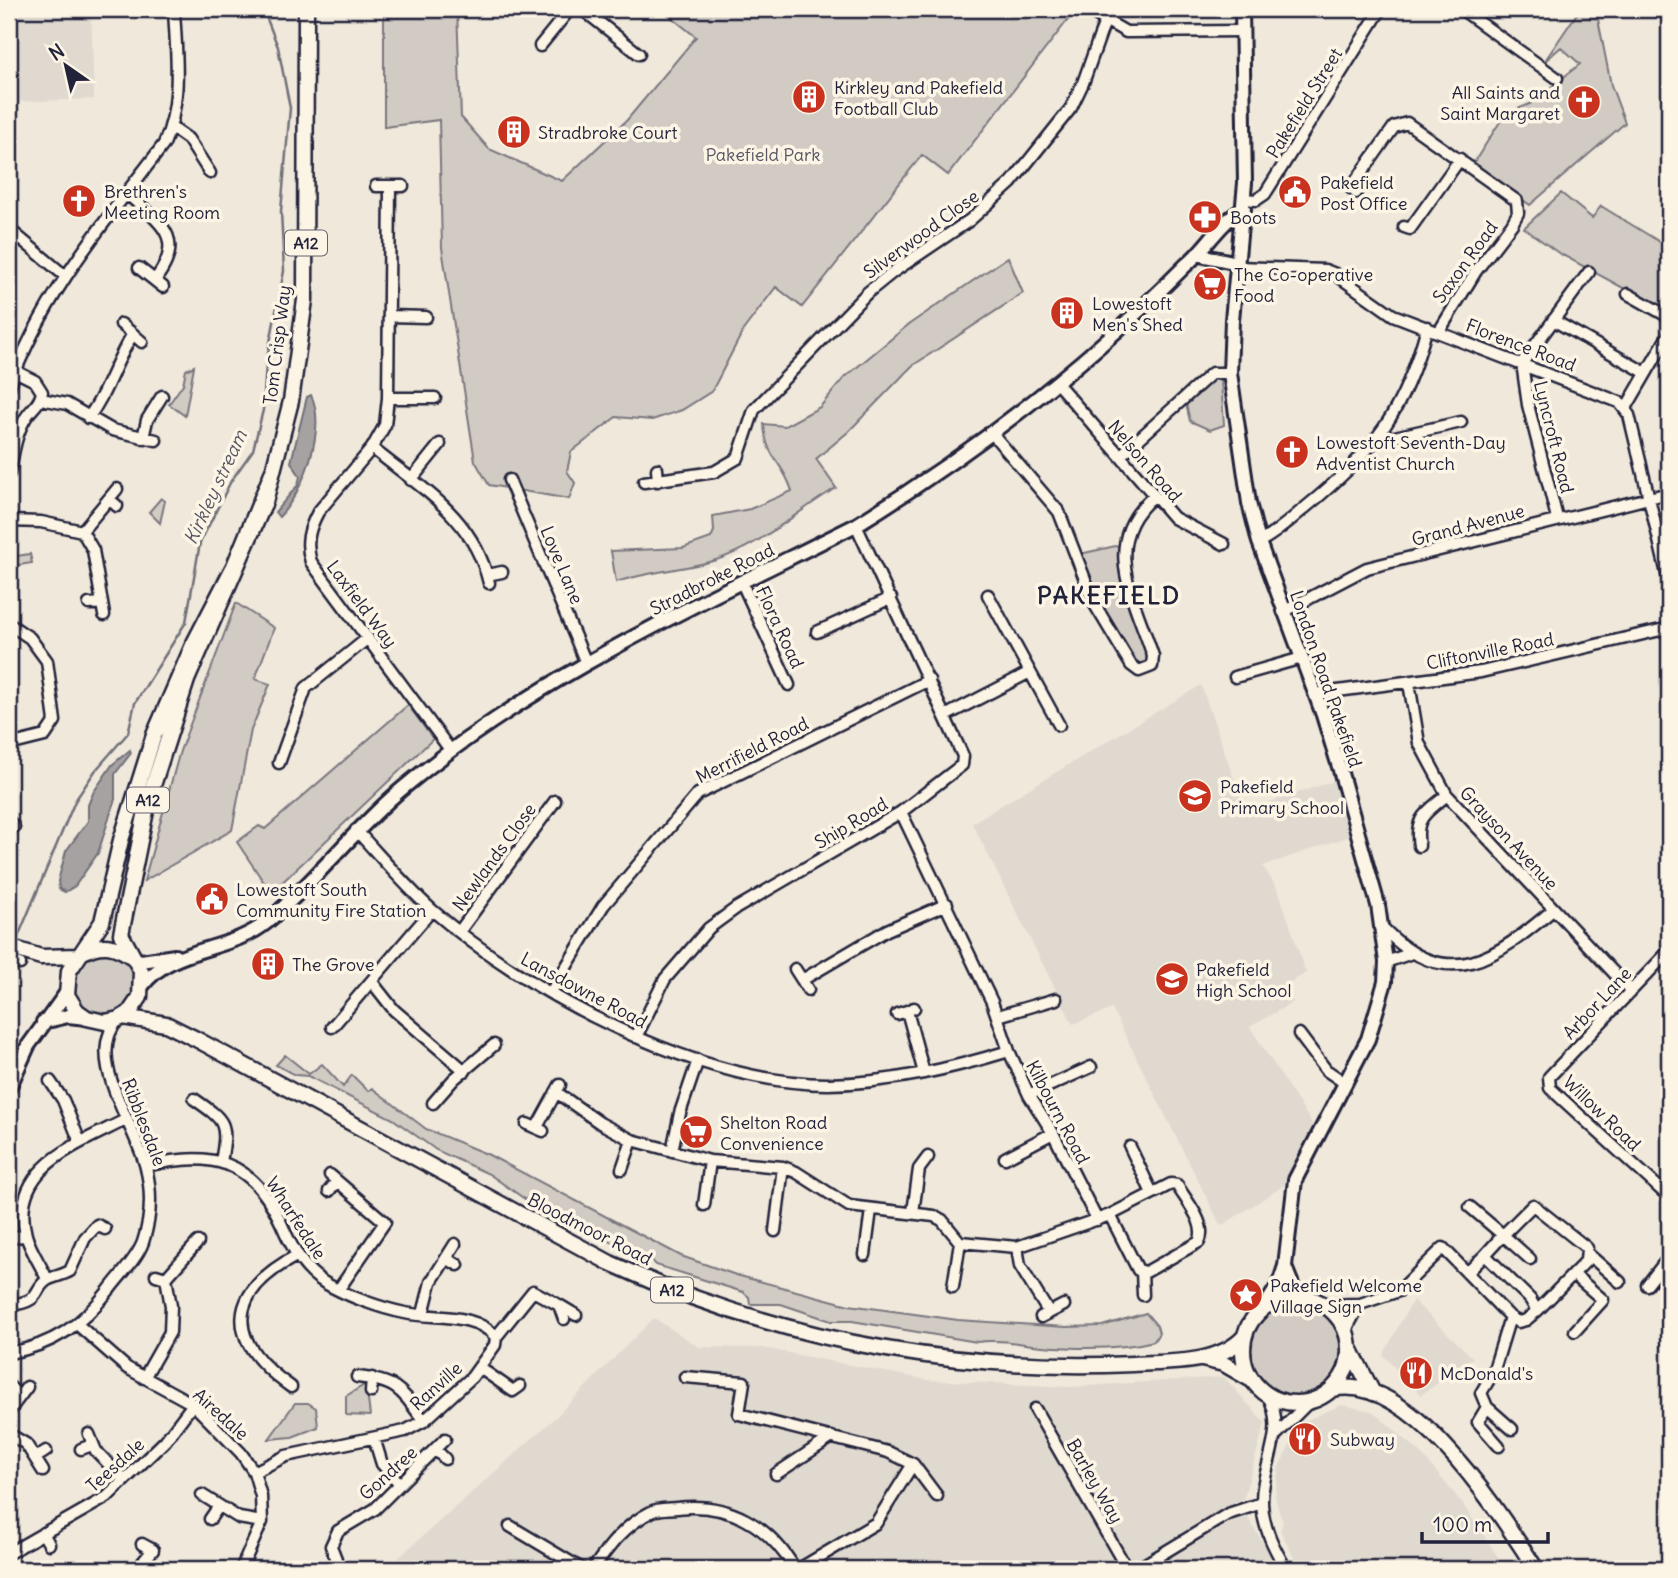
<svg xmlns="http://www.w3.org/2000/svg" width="1678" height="1578" font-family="Delius,sans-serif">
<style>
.built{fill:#e0d9cf}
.green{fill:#d1cbc3;stroke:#7a767f;stroke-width:2}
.water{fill:#a6a2a2;stroke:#716f79;stroke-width:2}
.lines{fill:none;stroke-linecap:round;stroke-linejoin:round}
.stream{stroke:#716f79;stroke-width:2.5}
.minor-casing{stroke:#22223b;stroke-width:15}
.major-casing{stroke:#22223b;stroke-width:18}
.highway-casing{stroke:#22223b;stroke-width:19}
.minor{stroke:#fcf5e5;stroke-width:10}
.major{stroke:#fcf5e5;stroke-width:12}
.highway{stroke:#fcf5e5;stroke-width:14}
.labels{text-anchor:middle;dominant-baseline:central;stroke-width:7;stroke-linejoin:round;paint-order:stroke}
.shield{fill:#fcf5e5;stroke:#63616e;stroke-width:2}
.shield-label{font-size:16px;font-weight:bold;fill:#22223b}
.poi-label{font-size:18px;fill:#22223b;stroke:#fcf5e5;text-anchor:start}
.street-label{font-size:18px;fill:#22223b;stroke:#fcf5e5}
.park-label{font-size:18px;fill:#575564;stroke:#fcf5e5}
.water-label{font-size:19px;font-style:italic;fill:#575564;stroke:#fcf5e5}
.district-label{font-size:24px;font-weight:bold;letter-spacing:2px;fill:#22223b;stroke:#fcf5e5}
</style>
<rect width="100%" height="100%" fill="#efe8db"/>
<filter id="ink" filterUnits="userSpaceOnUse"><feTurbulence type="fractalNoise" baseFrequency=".0143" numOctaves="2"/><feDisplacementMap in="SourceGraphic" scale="14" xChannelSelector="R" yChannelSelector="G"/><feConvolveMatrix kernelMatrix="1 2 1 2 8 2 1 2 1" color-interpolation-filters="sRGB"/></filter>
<g filter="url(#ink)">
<path class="built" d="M9,9H91L94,99L11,102Z
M1201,685L1245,810L1334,781L1350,836L1263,866L1279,892L1306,973L1284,986L1293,1002L1250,1027L1314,1127L1283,1186L1221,1226L1112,1009L1073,1024L972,823Z
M1413,1300L1473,1358L1421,1395L1383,1355Z
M654,1318L699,1347L763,1348L927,1380L1071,1387L1224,1377L1265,1423L1241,1507L1279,1569H401L396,1560L554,1419Z
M1341,1405L1372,1411L1418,1450L1462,1503L1506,1569H1300L1280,1530L1283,1523L1275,1497L1279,1466L1303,1422Z"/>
<path class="green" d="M384,9H457L461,117L489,149L562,181L627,120L696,37L661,9H1070L1074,12L948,175L922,155L802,307L776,287L744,329L712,391L682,410L652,420L616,417L571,452L567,471L575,483L569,499L489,485L475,461L442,248L439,120L384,127Z
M1580,9H1596L1611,85L1625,123L1530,205L1473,164L1505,114L1530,104L1580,64L1561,47L1544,62Z
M1561,193L1592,218L1601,206L1668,247L1669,313L1557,252L1524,228Z
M1008,257L1023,293L912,366L848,432L816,459L836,488C797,511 759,547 716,560C683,570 649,571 616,582L611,551L683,548L711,538L714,531L713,516L750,509L792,491C782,459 766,460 764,424L785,426L820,407L844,378L908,325Z
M194,366L185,416L169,404L183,384L186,370Z
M1214,379L1221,381L1224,425L1210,430L1190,421L1186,404Z
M161,498L165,501L160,523L149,512Z
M1120,545V565L1149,654L1145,667L1135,666L1095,599L1080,554Z
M30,554L32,563L12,566L10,557Z
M236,603L274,628L255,679L270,684L251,730L232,830L144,881L180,751Z
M408,705L433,739L271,893L237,842L259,826L265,829Z
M73 984a32 32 0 1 1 64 0a32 32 0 1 1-64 0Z
M285,1055L309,1074L322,1064L343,1087L352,1075L368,1091L372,1088L426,1129L489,1155L681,1256L736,1275L849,1305L958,1320L1066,1327L1102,1326L1146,1313L1157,1326L1159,1333L1154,1341C1119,1350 1079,1349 1043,1346C1021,1344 999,1339 977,1342L852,1321H831L781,1304H750L749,1297L743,1292L656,1265L647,1255L637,1257L594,1232L532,1204L489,1174L436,1150L393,1119L308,1076L295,1075L276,1065Z
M1249 1350a47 47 0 1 1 94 0a47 47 0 1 1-94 0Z
M366,1384L370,1416L346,1415V1396Z
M295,1403H308L316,1408L318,1427L292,1437L269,1439Z"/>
<path class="water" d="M311,395C327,429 303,493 279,517L275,512L298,485L300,476L291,462L307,397Z
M130,750L131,753L115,774V799L98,853L75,886L65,892L59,889L58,881L66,851L88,821V805L93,793L112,765Z"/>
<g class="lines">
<path class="stream" d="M18,937L75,801L95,771L128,733L135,703L186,622L200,543L231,481L253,450L263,410L266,363L284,271L281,211L290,108L278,47L263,9"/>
<g class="minor-casing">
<path id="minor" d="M582,9L639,54
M1086,9L1126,32L1242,31
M1461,9L1557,78
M540,46L570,9
M171,127L188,139L210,173
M376,186H390
M403,186H390L388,398L385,425L372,448L318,512C309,529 305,543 311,562L451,751
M126,193C159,222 188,237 155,280
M1356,193L1351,188L1394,127L1407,123L1517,201L1518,213L1512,224L1476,271L1440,330
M1244,199L1256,200L1265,194L1381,9
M1404,227L1410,229L1460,159
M9,229L64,275
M1237,267L1325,270L1335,274L1393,315L1619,402L1629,415L1669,582
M139,268L163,287
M1628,294L1669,317
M389,316L426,317
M1553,320L1646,373
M133,334L142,342
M1056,382L1174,518L1224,544
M9,388C43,294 104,223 164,144C183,101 176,55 174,9
M388,398H435
M41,399L67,404L112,430L156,440
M1626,408L1669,334
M88,418C108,392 115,361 133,334L121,324
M990,431L1059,512L1095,605L1131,665L1139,671L1152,666L1153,656C1135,600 1098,542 1154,496
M143,438L147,420L162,396
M1377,441L1461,422
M372,448C422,489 473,516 489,583
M1120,456L1212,373H1230
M657,469L658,481
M9,474C13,456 15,436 25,419C31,408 40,405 42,392L35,381L15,371
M411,480L440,444
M509,480L586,663
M644,482L714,472L738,458L754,410L867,293L893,272L970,220L1011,183L1071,108L1083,83L1105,21
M109,499L117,506
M1557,518L1528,405L1522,363L1589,272
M9,521L41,522L82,531L93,550L104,615
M82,531L117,489
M1259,542C1277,533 1291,519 1306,507C1375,451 1404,412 1427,327
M487,575L502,572
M742,583L789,685
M988,595L1059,725
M89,604L102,603
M1283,612L1367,568L1669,493
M9,624L30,638L47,661L55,721L45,736L9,745
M817,632L891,598
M1235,677L1302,658
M1409,683L1419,743L1447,795L1630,990
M1315,694L1481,672L1669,628
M945,716L1030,672
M279,763L306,688L368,638
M901,812L992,1002L1009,1051L1029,1095L1053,1133L1097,1220
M9,821L14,827
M356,830C381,857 405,886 432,910C529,994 698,1084 828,1084C890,1083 950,1069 1009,1051
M1419,846C1414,817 1426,813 1447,795
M1383,928C1448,995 1496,958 1554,909
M459,932L555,801
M1669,951L1549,1077L1550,1088L1669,1197
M9,960L20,964
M1386,962L1412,953
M795,969L802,980L887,930L947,904
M802,980L808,990
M372,982L394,1010L465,1071
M551,992L603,906L698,794L929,680
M914,1008L907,1011L924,1073
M897,1014L907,1011
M998,1016L1056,999
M332,1027L432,910
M1299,1034L1326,1070L1345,1083
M636,1037L665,979L709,928L735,909L901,812L962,765L963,756L856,525
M50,1081L63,1100L80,1142
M556,1092L600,1123L632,1140L710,1161L783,1167L796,1172L849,1206L934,1216L942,1220L960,1242L1017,1247L1110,1215L1171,1184L1177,1185C1186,1201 1208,1224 1199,1242L1146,1272L1138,1270L1110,1215
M1029,1095L1091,1067
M194,1099C226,1121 228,1123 221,1162
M433,1103L454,1079L494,1045
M527,1124L543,1131
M537,1127L560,1085
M1130,1147L1152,1193
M672,1151L680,1113L698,1060
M1005,1158L1053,1133
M146,1166C211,1150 252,1159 281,1223C291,1246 303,1270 325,1283C347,1296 380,1308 405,1313C433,1319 475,1312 496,1337
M622,1169L632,1140
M330,1175L385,1222L339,1289
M329,1191L337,1181
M704,1205L710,1161
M1470,1207L1503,1235L1485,1255
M913,1212L919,1169L928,1157
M775,1231L783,1167
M9,1237L26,1236
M1017,1247L1020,1266L1049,1313
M1588,1254L1620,1282
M865,1255L871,1210
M446,1258L458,1265
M1530,1259L1503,1235L1533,1205L1587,1248L1586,1261L1537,1311
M1142,1271L1143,1295
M1573,1274L1603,1300L1575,1331
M156,1275L166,1278
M47,1279C41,1265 30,1250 26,1235C8,1166 80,1144 127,1119
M1647,1285L1669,1257
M953,1287L960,1242
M9,1305C45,1302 32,1287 49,1279C56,1276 63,1275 70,1271L85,1238L97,1225L105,1229
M559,1305L576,1315
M1324,1305L1360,1304L1399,1291L1443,1248L1510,1317L1518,1322L1526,1320L1537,1311L1530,1299L1485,1255L1468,1272
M423,1314L431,1282L455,1244
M1041,1317L1064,1305
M78,1325L127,1368L193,1404L241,1453L254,1472L261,1496L262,1522L241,1569
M1346,1330L1360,1304
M9,1353C53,1345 82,1325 109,1290C120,1275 137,1259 143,1242C151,1218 152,1192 146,1168C137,1127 82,1057 119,1019
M480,1368L513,1391L520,1386
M357,1377C398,1381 401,1390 424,1421
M685,1377L744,1382L739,1414L888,1452L913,1464L937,1496
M144,1378L170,1332L171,1306L166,1278L198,1242
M9,1386L18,1395
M291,1387C225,1341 225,1293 298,1255
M371,1392L372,1378
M1268,1396C1288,1432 1261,1465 1262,1503C1263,1528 1274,1548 1286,1569
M1487,1407L1512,1429
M1035,1409L1127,1569
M9,1411L27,1387
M9,1434L26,1444L43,1471
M89,1434L96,1451L124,1480
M1277,1434L1309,1402
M374,1438L382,1464L400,1484
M1499,1446L1478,1422L1487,1407L1481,1393L1493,1373L1510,1317
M81,1449L92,1445
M436,1450L445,1459
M35,1458L46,1451
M254,1472L286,1456L405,1431L424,1421L472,1377L495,1345L496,1337L533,1291L559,1305L564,1319
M776,1474L832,1437
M202,1495L239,1518L262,1522
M210,1519L219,1506
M510,1526L582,1569
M43,1533L49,1544
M9,1553L107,1497L165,1441L193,1404
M336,1559L331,1546L338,1531L375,1509L445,1439
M137,1569L153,1550L142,1544
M593,1569C609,1546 625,1525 651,1512C658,1508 669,1509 677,1508C729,1502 769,1525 795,1569
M799,1569L876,1523L913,1464
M1137,1569L1228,1514L1262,1503"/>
</g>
<g class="major-casing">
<path id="major" d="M1242,9L1245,183L1232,320L1230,373L1249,503L1259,542L1323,715L1340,770L1378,905L1386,962L1385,982L1368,1039L1295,1180L1285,1266L1279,1284L1266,1305
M1200,255L1238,263
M133,958L141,961L175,956
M142,986C173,945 229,953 267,922C316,881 354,829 403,788C537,676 701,603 856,525C974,452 1088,364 1186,265C1206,249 1219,222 1244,209
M43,1022L68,1016L87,1018
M9,1088L28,1046L67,992
M1285,1267L1297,1297"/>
</g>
<g class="highway-casing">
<path id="highway" d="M272,473L234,566L193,645L154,735L121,840L102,922L69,971L67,995L77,1011L87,1018L105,1022L119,1019L129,1013L140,997L141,971L121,934L148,801L187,680L265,502L291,401L305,300L306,9
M9,947L41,957L78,956
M83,952C101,942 115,945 131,956
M123,1017L166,1024L196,1039L610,1263C775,1339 952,1372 1133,1364C1168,1362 1218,1365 1244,1337
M1243 1350a53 53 0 1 1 106 0a53 53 0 1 1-106 0Z
M1350,1348L1373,1393
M1202,1359L1224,1364L1250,1379
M1333,1389C1412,1372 1499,1513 1536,1569"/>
</g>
<use href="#minor" class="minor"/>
<use href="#major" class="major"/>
<use href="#highway" class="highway"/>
</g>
</g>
<defs>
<g id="building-disc" transform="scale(1.75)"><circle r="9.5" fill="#c8321e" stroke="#fcf5e5"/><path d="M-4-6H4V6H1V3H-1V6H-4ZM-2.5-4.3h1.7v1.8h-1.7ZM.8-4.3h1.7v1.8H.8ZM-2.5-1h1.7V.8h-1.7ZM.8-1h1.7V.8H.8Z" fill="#fff"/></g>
<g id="church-disc" transform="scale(1.75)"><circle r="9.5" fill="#c8321e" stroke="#fcf5e5"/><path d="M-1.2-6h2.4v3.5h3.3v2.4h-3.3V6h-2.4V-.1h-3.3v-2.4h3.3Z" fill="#fff"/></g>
<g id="civic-disc" transform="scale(1.75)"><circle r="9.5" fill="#c8321e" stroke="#fcf5e5"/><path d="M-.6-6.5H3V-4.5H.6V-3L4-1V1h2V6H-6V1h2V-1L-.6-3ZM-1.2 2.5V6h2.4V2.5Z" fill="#fff"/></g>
<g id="pharmacy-disc" transform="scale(1.75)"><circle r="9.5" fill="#c8321e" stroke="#fcf5e5"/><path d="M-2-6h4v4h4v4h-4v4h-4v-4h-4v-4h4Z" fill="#fff"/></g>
<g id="supermarket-disc" transform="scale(1.75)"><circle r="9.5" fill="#c8321e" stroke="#fcf5e5"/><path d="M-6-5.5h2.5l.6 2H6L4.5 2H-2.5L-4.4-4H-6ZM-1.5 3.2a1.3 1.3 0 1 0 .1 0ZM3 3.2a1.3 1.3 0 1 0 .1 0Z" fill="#fff"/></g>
<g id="school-disc" transform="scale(1.75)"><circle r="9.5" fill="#c8321e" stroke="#fcf5e5"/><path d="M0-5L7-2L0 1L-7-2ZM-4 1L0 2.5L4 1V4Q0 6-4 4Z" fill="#fff"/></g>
<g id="sight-disc" transform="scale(1.75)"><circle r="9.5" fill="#c8321e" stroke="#fcf5e5"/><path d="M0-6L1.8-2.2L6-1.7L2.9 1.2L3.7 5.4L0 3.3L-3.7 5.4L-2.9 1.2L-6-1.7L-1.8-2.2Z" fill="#fff"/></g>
<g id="restaurant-disc" transform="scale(1.75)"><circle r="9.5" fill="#c8321e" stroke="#fcf5e5"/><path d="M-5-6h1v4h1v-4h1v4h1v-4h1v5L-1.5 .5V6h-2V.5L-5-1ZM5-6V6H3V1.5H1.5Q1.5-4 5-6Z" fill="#fff"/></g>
</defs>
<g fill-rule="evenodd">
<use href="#building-disc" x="809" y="97"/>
<use href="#church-disc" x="1584" y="102"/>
<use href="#building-disc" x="514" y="132"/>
<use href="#civic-disc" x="1295" y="192"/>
<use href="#church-disc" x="79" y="201"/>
<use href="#pharmacy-disc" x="1205" y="217"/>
<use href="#supermarket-disc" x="1210" y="284"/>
<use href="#building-disc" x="1067" y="313"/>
<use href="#church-disc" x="1292" y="452"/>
<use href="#school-disc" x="1195" y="796"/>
<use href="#civic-disc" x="212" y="899"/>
<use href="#building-disc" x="268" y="964"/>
<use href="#school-disc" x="1172" y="979"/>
<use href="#supermarket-disc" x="696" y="1132"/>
<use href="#sight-disc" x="1246" y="1295"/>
<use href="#restaurant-disc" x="1416" y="1373"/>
<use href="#restaurant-disc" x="1305" y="1439"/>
</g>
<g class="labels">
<g class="shield">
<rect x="285" y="230.5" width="42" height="25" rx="5"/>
<rect x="127" y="787.5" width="42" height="25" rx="5"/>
<rect x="651" y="1277.5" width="42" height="25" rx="5"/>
</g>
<g class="shield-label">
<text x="306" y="243">A12</text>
<text x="148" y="800">A12</text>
<text x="672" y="1290">A12</text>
</g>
<g class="poi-label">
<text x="834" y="87">Kirkley and Pakefield<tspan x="834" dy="21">Football Club</tspan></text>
<text x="1560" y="92" text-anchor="end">All Saints and<tspan x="1560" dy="21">Saint Margaret</tspan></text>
<text x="538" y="132">Stradbroke Court</text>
<text x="1320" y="182">Pakefield<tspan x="1320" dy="21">Post Office</tspan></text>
<text x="104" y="191">Brethren's<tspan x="104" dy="21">Meeting Room</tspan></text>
<text x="1230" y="217">Boots</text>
<text x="1234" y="274">The Co-operative<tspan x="1234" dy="21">Food</tspan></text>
<text x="1092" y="303">Lowestoft<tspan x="1092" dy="21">Men's Shed</tspan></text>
<text x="1316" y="442">Lowestoft Seventh-Day<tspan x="1316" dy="21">Adventist Church</tspan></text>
<text x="1220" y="786">Pakefield<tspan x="1220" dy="21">Primary School</tspan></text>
<text x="236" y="889">Lowestoft South<tspan x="236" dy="21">Community Fire Station</tspan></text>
<text x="292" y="964">The Grove</text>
<text x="1196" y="969">Pakefield<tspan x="1196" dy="21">High School</tspan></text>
<text x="720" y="1122">Shelton Road<tspan x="720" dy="21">Convenience</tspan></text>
<text x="1270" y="1285">Pakefield Welcome<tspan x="1270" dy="21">Village Sign</tspan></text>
<text x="1440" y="1373">McDonald's</text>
<text x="1330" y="1439">Subway</text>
</g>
<g class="street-label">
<text transform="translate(1304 103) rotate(-58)">Pakefield Street</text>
<text transform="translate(921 234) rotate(-36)">Silverwood Close</text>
<text transform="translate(1465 262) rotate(-54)">Saxon Road</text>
<text transform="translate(277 345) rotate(-83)">Tom Crisp Way</text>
<text transform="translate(1521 345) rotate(21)">Florence Road</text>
<text transform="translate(1554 437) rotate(76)">Lyncroft Road</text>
<text transform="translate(1145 461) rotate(49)">Nelson Road</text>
<text transform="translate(1468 525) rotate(-15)">Grand Avenue</text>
<text transform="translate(562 565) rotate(67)">Love Lane</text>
<text transform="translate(712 579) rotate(-27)">Stradbroke Road</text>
<text transform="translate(362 604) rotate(53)">Laxfield Way</text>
<text transform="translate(780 627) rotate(65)">Flora Road</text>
<text transform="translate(1490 651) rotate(-11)">Cliftonville Road</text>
<text transform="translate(1326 679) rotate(71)">London Road Pakefield</text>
<text transform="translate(752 750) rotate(-27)">Merrifield Road</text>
<text transform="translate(851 823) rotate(-31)">Ship Road</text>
<text transform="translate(1509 838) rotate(47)">Grayson Avenue</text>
<text transform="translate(494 857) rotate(-54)">Newlands Close</text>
<text transform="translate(584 990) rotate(28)">Lansdowne Road</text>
<text transform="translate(1597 1003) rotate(-47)">Arbor Lane</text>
<text transform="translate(1058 1112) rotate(62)">Kilbourn Road</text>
<text transform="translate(1602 1113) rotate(44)">Willow Road</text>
<text transform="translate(144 1122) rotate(69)">Ribblesdale</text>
<text transform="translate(296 1218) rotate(57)">Wharfedale</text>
<text transform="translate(590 1229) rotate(27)">Bloodmoor Road</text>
<text transform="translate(436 1386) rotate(-42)">Ranville</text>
<text transform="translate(221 1414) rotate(42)">Airedale</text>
<text transform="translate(115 1465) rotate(-42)">Teesdale</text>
<text transform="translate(388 1473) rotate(-42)">Gondree</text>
<text transform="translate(1095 1481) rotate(60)">Barley Way</text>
</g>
<g class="park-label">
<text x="763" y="154">Pakefield Park</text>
</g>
<g class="water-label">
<text transform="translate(215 487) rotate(-65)">Kirkley stream</text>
</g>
<g class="district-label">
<text x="1109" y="595">PAKEFIELD</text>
</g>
</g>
<rect width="1678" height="1578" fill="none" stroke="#fcf5e5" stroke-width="35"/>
<rect x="18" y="18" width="1643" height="1543" fill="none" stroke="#22223b" stroke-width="2.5" filter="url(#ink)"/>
<g transform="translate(66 66) rotate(326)" stroke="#fcf5e5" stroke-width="5" paint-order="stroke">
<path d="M0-5L12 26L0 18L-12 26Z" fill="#22223b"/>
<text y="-10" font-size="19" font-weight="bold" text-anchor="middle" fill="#22223b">N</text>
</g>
<path d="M1422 1532v10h126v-10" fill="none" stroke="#22223b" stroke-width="3.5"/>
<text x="1433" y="1532" font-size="21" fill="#22223b" stroke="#fcf5e5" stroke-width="5" paint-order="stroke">100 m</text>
</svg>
